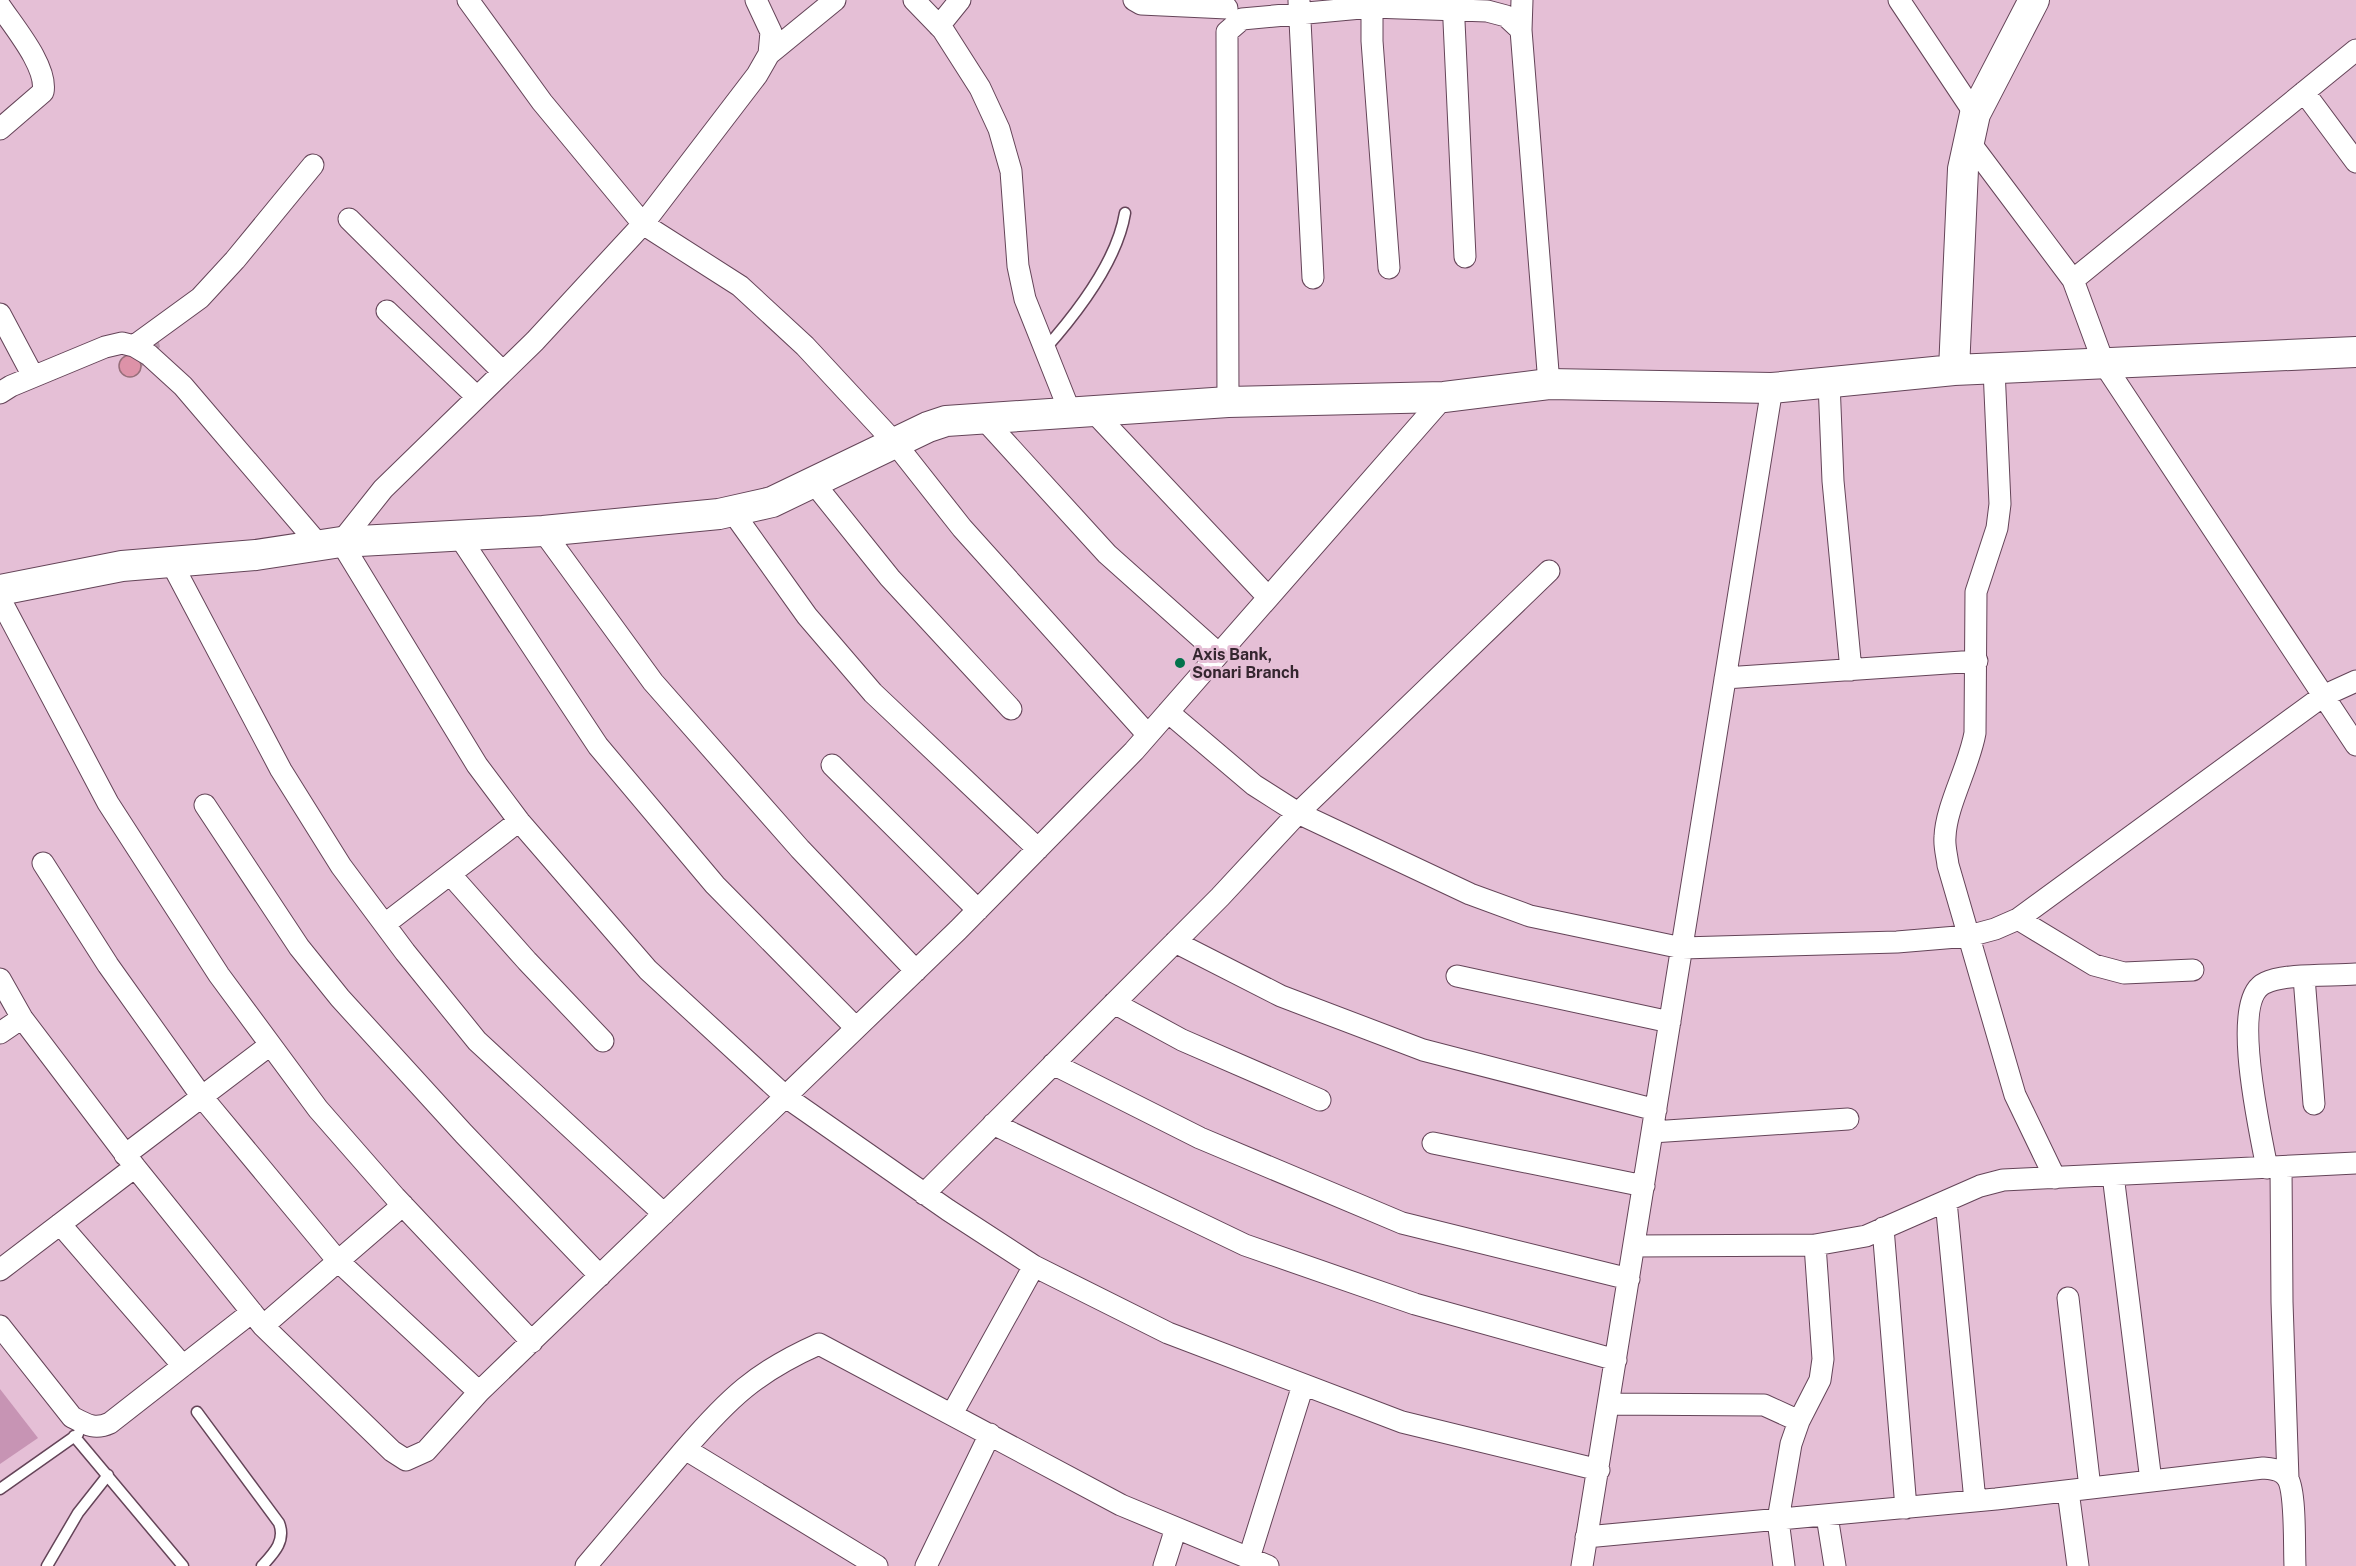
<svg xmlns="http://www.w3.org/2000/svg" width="2356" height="1566" font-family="'Public Sans',sans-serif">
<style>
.green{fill:#c794b4}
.shadow{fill:#0003}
.building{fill:#dd92a8;stroke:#976f7a;stroke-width:1.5}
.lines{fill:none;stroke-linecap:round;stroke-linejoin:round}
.lane-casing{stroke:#644458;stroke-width:13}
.street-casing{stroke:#644458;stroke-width:23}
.secondary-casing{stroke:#644458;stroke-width:32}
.lane{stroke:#fff;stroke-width:10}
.street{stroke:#fff;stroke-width:21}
.secondary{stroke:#fff;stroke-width:30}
.poi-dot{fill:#02724b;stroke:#e5bfd6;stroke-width:2}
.labels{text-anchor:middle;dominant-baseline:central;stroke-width:6;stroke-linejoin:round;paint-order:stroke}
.poi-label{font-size:16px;font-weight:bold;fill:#35262f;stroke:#e5bfd6;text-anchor:start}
</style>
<rect width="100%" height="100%" fill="#e5bfd6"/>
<path class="green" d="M0,1389L38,1438L0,1464Z"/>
<path class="shadow" d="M150,336L159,342L160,347L134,375L129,376L121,369L120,364L146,337Z"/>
<path class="building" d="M119 366a11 11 0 1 1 22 0a11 11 0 1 1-22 0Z"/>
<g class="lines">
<g class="lane-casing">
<path id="lane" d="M1045,349C1077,313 1117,262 1125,213
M197,1412L279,1523C286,1541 274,1553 262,1566
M74,1436L183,1566
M0,1489L78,1434
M47,1566L78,1513L108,1475"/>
</g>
<g class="street-casing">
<path id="street" d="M468,0L542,102L643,224L740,286L805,346L895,443L962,528L1148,735
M756,0L771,32L769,54L757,75L643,224L535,341L383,489L341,542L477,765L519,821L648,970L786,1097L948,1210L1034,1266L1168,1333L1402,1422L1599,1470
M914,0L943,30L980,88L999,129L1011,171L1018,266L1025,299L1070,412
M1134,0L1141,4L1227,8
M1372,0V41L1389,268
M1453,0L1465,257
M1899,0L1975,114
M1299,1L1313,278
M0,6C14,27 48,67 43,92L0,129
M939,26L960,0
M1521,30L1522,0
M769,54L835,0
M2304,92L2356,162
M1968,140L2073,280L2104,364L2356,745
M349,219L503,372
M2073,280L2356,50
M387,311L477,397
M0,314L33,376
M134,346L200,298L235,260L313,165
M1994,369L2000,504L1997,528L1976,592L1975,733C1969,767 1946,806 1945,837C1944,846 1947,856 1948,865L2015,1095L2055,1178
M1829,382L1833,481L1851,670
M0,393L11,386L105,347L122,343L134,346L149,355L183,386L319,545
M1228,402L1227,32L1242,19L1372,7L1487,11L1506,16L1521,30L1549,384
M1093,411L1268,597
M983,418L1107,554L1219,654
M813,482L890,578L1011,709
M732,511L807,616L873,693L1038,849
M543,531L653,682L800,849L916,971
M459,536L598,746L715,885L856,1028
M171,562L281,770L341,866L405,952L477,1041L664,1214
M0,599L108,803L219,975L318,1109L395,1197L532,1342
M1725,678L1977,661
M1168,712L1254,785L1298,813L1470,894L1530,916L1682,948L1897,942L1969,936L1995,929L2018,919L2323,696L2356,681
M832,765L978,910
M205,805L299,947L340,998L464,1134L600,1276
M43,863L108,965L202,1097L338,1261L479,1392
M450,874L527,961L603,1041
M2018,919L2094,965L2124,973L2193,970
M385,924L519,821
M1175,942L1281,996L1423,1050L1656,1110
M1457,976L1670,1022
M2304,977L2314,1104
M0,979L22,1018L135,1167L263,1326L392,1451L406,1460L426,1451L479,1392L958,930L1134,751L1444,397
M1114,1003L1182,1040L1320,1100
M0,1033L22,1018
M1053,1064L1200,1138L1402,1223L1629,1279
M993,1124L1245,1245L1415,1304L1616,1360
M1652,1132L1848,1119
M1433,1143L1644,1186
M125,1155L270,1045
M2281,1167L2282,1302L2288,1479
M2267,1168C2261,1135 2229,999 2265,983C2286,973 2332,976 2356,974
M2113,1175L2151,1481
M924,1194L1220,897L1298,813L1549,571
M1946,1201L1975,1501
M60,1224L183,1366
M1883,1228L1906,1508
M1634,1246L1815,1245L1866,1236L1980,1186L2003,1180L2356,1163
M0,1270L135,1167
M2068,1298L2090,1488
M0,1326L72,1417C87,1425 95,1430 110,1423L252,1312
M263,1326L403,1205
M1609,1404L1764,1405L1799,1421
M952,1414L1034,1266
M685,1449C729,1398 756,1372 819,1344L1121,1505L1268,1566
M2068,1491L2078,1566
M1827,1516L1835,1566
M1586,1537L1996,1499L2263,1468C2272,1469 2282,1469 2288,1479C2296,1494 2294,1547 2295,1566
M1249,1558L1303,1385
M586,1566L685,1449L877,1566
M926,1566L990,1434
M1164,1566L1176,1528
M1582,1566L1772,388
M1784,1566L1778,1520L1791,1444L1799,1421L1820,1380L1823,1359L1815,1245"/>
</g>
<g class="secondary-casing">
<path id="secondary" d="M1954,370L1963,169L1975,114L2034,0
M0,590L122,566L256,555L341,542L543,531L719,514L772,502L928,427L946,421L1228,402L1444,397L1549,384L1772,388L1954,370L2356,352"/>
</g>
<use href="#lane" class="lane"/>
<use href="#street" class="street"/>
<use href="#secondary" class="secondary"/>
</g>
<circle class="poi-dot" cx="1180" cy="663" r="6"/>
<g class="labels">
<g class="poi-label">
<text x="1192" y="654">Axis Bank,<tspan x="1192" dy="18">Sonari Branch</tspan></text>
</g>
</g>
</svg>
